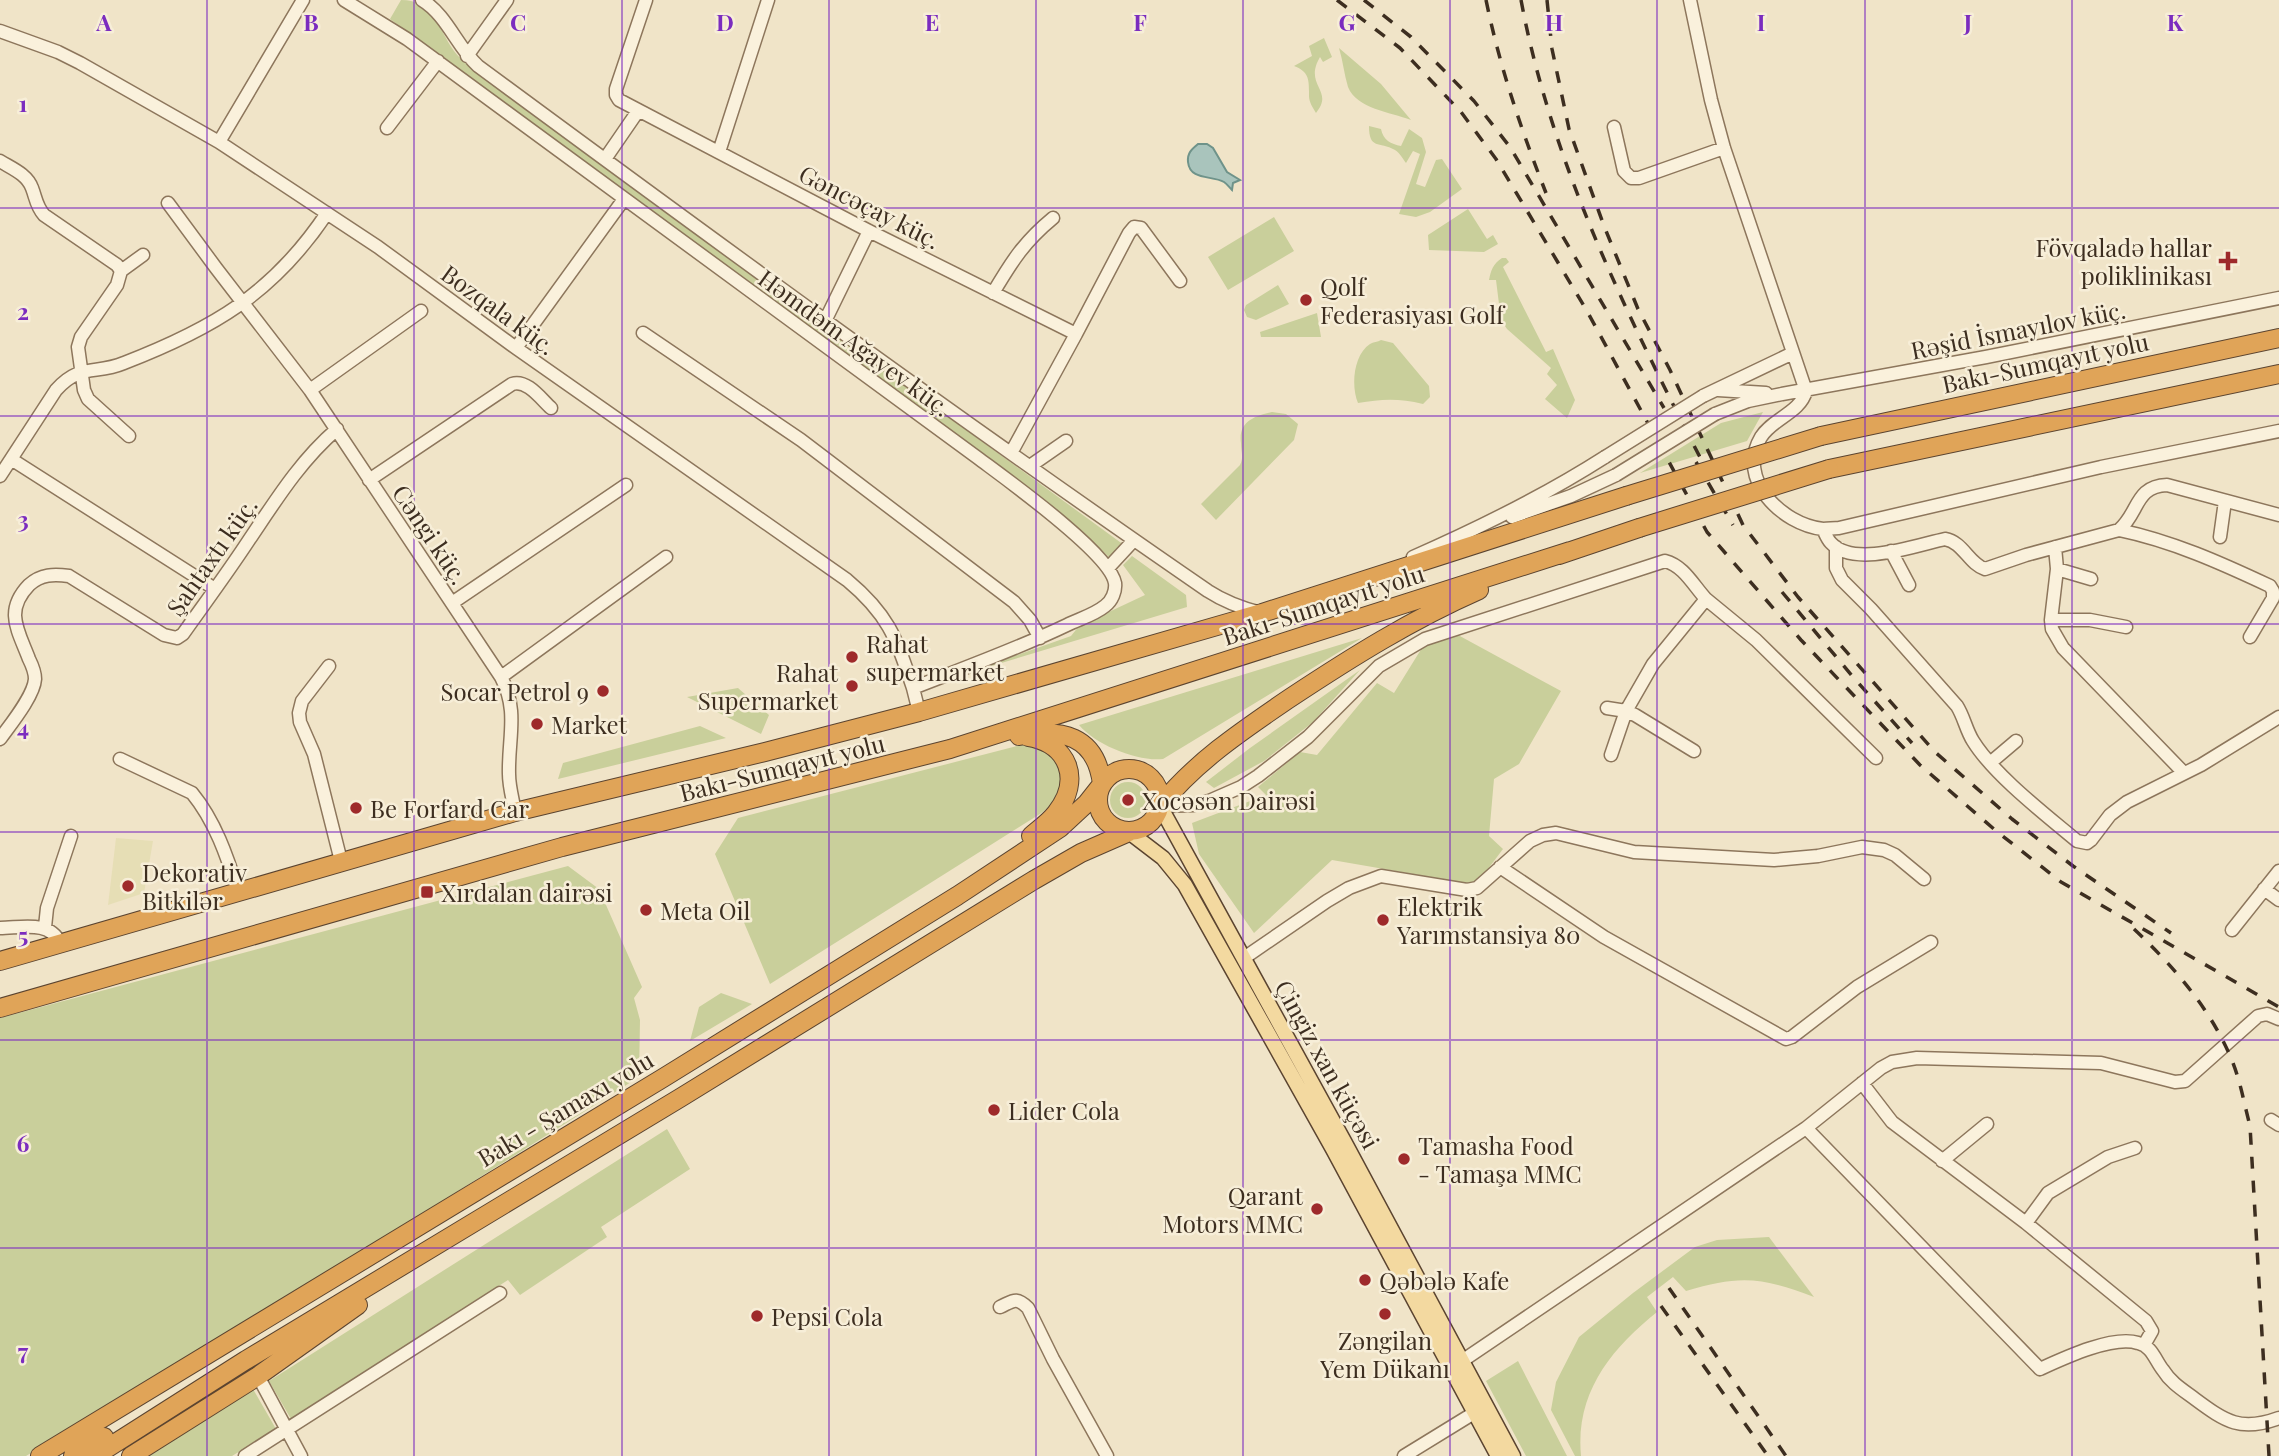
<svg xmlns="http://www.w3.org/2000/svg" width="2279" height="1456" font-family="'Playfair Display',serif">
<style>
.farmland{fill:#e6deb5}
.green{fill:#c9cf9b}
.water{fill:#a9c4bc;stroke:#6f938a;stroke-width:2}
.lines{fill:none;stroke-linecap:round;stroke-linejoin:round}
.minor-casing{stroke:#8d765c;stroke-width:15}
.major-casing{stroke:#5b4430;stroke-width:17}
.highway-casing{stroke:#5b4430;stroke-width:20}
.minor{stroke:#faf1dc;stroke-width:12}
.major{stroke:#f3d9a0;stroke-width:14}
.highway{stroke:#e0a458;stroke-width:18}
.rail{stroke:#3d2e20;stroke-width:3.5;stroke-dasharray:12 12;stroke-linecap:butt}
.minor-bridge-casing{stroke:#8d765c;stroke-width:15;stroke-linecap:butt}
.highway-bridge-casing{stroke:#5b4430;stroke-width:20;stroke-linecap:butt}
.minor-bridge{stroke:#faf1dc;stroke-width:12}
.highway-bridge{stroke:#e0a458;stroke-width:18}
.grid{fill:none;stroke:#7b2cbf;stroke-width:2;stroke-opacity:0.55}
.poi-dot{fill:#9e2a2b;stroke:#f7eed8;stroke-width:2.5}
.labels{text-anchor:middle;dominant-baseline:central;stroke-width:5;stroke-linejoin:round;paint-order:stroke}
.street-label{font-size:24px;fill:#3d2e20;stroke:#f7eed8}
.poi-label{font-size:24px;fill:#3d2e20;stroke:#f7eed8;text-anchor:start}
.grid-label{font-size:23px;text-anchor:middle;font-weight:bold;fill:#7b2cbf;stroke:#f7eed8;stroke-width:5;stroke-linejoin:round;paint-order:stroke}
</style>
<rect width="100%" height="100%" fill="#f0e4c8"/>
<path class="farmland" d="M116,838L153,841L144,893L108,905Z"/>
<path class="green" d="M401,0C434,0 438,29 454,51C460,59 470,67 478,74L1124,545L1110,558L1076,527L390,19Z
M1324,38L1332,57L1323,62L1320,57C1303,86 1335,90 1316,113C1313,108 1309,102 1309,96C1309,81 1310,72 1294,66L1312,56L1309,46Z
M1339,48L1381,84L1411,120C1390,112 1357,109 1348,87C1344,74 1343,61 1339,48Z
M1369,126L1381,129C1383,140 1391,144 1401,146L1409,129L1422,138L1426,152L1416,184L1425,187L1436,160L1442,159L1462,189L1430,212L1416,217L1399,214L1420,154L1413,151L1406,163C1403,159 1400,153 1395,150C1379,141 1369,150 1369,126Z
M1468,209L1487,239L1493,235L1498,244L1484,252L1429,250L1428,235Z
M1274,217L1294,251L1228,290L1208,257Z
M1502,258H1506L1509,262L1503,267L1546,352L1553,349L1575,400L1567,418L1545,399L1557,385L1547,374L1551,368L1507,329L1501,320L1496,280H1489C1491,270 1493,264 1502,258Z
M1278,285L1289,304L1256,320L1247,317L1244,310L1246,305Z
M1317,313L1321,337H1261L1260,332Z
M1381,340L1393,343L1429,386L1430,397L1423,404C1399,398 1381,399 1358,403C1351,387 1353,355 1370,344C1373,342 1378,342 1381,340Z
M1272,412L1286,414L1298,424L1294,440L1216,520L1201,504L1240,465C1244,457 1241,452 1241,443C1238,422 1254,416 1272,412Z
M1763,412L1747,441L1640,473L1721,423Z
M1132,556L1186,595L1187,607L955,677L1071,636L1079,626L1145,595L1123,565Z
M1458,635L1561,691L1519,764L1494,779L1489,836L1503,849L1488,869L1471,884L1332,860L1254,933L1199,854L1192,823L1266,795L1258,787L1300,752L1317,755L1377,683L1394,693L1425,643Z
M1362,638L1163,759C1138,762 1096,745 1079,725Z
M1360,670L1313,722L1264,761L1214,788L1206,782L1250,748Z
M738,688L769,715L761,734L687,697Z
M700,726L726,738L558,779L563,763Z
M1025,744C1054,748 1075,775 1053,802C1050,806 1045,810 1040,814L770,984L715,854L738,818Z
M1110 800a18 18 0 1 1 36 0a18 18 0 1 1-36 0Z
M568,866L599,889L642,987L634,998L640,1020L639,1077L379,1241L26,1456H0V1018Z
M721,993L752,1004L690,1041L699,1007Z
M667,1129L690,1169L601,1227L607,1237L520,1295L508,1280L291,1419L269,1381Z
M1769,1237L1814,1297C1761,1277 1740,1275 1686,1291L1673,1277L1647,1297L1657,1312C1611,1349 1575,1393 1581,1456H1575L1551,1410L1556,1382L1579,1337L1633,1293L1695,1247L1717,1240Z
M1518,1361L1567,1456H1526L1486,1381Z
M253,1389L276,1429L232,1456H149Z"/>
<path class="water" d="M1198,144H1207L1213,148L1227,172L1240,180L1233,183L1232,190C1229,187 1227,184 1224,182C1212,175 1190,181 1188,162C1187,153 1192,149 1198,144Z"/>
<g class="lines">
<g class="minor-casing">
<path id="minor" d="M344,0L407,39L978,458C1006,479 1110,553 1115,583C1116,591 1112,601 1105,606C1094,615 1079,619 1067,625C1017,649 964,668 913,688L919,712
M422,0C447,15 457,47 478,66C719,244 961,421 1208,591C1225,602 1241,608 1261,613
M646,0L616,89V95L619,100L869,231L1076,334L1011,453
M1690,0L1711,100L1724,148L1806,391C1800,413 1773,418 1761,437C1736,479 1781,524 1823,529C1828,529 1834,528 1839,528L2101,467L2279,431
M0,31L58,52L80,63L219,142L378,247L516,348L847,580C889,615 896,638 913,688
M467,56L507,0
M1614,127L1624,171L1631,178H1639L1724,148
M387,128L438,61
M219,142L303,0
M719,152L768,0
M605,159L638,111
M0,161C11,168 27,174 32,188C36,198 36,206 44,215L117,265L121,271L117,285L81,337L78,347L84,390L88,399L129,436
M168,203L216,268L310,390L501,677C519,711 508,738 509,774C509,787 513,800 515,812
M121,271L143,255
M993,293C1012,261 1024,242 1053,218
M825,321L869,231
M643,333L801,440L1014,602L1030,620L1040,638
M1076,334L1129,233L1134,227L1141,228L1180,281
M516,348L624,199
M310,390L421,311
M1718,390L1766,393
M1703,396L1793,353
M1715,414L1748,401L1782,394L1986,357L2279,298
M11,459L215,589
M1030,466L1066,441
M0,476L56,390C80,363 95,375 124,363C212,329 273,294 327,213
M369,480L512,384C527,379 541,399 551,408
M1512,517L1571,496L1616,475
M1823,529C1825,533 1827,539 1831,543C1854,568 1917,545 1945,539C1963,542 1969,564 1985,569L2026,555L2119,530C2139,513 2135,486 2167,485L2279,515
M2119,530C2172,541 2221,563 2270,586L2273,591V598L2250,637
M2220,537L2225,501
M1836,547V568L1842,580L1871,609L1957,706C1964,717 1966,730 1973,741C1994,775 2046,815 2077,841L2087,843L2091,840L2110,815L2127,802L2201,765L2279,717
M2055,547L2057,569L2051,620L2052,629L2063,648L2184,773
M1891,551L1909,585
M1413,557C1479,528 1544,496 1605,457
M1109,567L1134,540
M2057,569L2091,579
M1706,599L1756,640L1876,758
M452,603L626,485
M2051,620H2090L2126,627
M329,666L302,701L299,713L300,722L314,754L341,861
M501,677L666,557
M1607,708L1626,711L1635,715L1694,751
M0,739C10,725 34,696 35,679C35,672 32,665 29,659C18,630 4,611 29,585C41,574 54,574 69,576L164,635L177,638L183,634C205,603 228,572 249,540C276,500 300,461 337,429
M120,759L192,793C215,821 227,856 238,891
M1990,763L2016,741
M1160,806L1194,805L1209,801L1241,787L1258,776L1308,737L1379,666L1425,639L1665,561C1684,566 1693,585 1706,599L1653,664L1626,711L1611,755
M1500,867L1604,937L1786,1039L1792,1037L1857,987L1931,942
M2264,889L2279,900
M45,927L47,908L71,836
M0,928C21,928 50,920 60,943
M2232,930L2279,871
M1244,958L1327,901L1349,888L1381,876L1467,890L1477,888L1530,841L1543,835L1556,833L1634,852L1774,860L1818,856L1862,847L1884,850L1895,855L1924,879
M1862,1083L1892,1122L2026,1223L2146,1321L2152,1331L2144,1345
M2271,1120L2279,1125
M1806,1128L1881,1068L1892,1062L1917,1058L2101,1063L2175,1082L2185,1081L2258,1016L2267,1014L2279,1019
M1942,1161L1987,1124
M2026,1223L2048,1193L2108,1157L2135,1148
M1000,1307C1013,1301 1016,1296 1028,1308L1053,1359L1107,1456
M1462,1361L1806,1128L2040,1369C2064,1358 2113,1335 2138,1343C2152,1346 2155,1360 2163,1370C2171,1383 2183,1390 2195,1399C2226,1422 2241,1432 2279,1418
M258,1376L301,1456
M245,1456L500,1293
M1404,1456L1474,1413"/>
</g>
<g class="major-casing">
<path id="major" d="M1160,806L1345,1143L1513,1456
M1129,832L1163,858L1185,885L1333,1149L1498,1456"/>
</g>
<g class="highway-casing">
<path id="highway" d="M1821,436L2279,338
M1829,469L2279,374
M1559,555L1639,528
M1028,737C1069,744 1082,780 1056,813C1049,822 1039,829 1031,836
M1098 800a31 31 0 1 1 62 0a31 31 0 1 1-62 0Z
M1160,806C1195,762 1243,730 1290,698C1352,657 1411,620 1479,590
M0,961L515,812L765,752L919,712L1262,613L1626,496
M0,1008L562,847L950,749L1570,551
M40,1456L663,1078L957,896L1060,828L1087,803L1102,784C1096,735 1061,728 1019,736
M73,1456L104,1437
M95,1456L246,1360L680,1098L1034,880L1081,853L1129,832
M131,1456L258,1376L358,1305"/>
</g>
<use href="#minor" class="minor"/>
<use href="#major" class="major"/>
<use href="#highway" class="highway"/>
<path class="rail" d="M1337,0L1400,48L1461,112L1496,159L1587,311L1707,532L1801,640L1920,765L1995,830L2061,882L2279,1007
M1364,0L1411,37L1474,101L1510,147L1664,408
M1486,0C1500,68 1521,129 1546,193
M1521,0C1552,166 1629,319 1705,467
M1547,0L1552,49L1569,129L1604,226L1638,309L1670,370L1743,525L1798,597L1935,752L2012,819L2073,866L2171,933
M1696,462L1733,525
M1782,592L1853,677L1912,743
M2134,929C2173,966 2210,1008 2231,1058C2240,1079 2244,1103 2250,1126L2269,1456
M1669,1288L1786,1456
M1661,1306L1768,1456"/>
<g class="minor-bridge-casing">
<path id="minor-bridge" d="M1605,457L1703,396
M1616,475L1715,414"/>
</g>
<g class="highway-bridge-casing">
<path id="highway-bridge" d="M1626,496L1821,436
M1639,528L1829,469"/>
</g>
<use href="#minor-bridge" class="minor-bridge"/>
<use href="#highway-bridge" class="highway-bridge"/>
</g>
<path class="grid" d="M207,0V1456M414,0V1456M622,0V1456M829,0V1456M1036,0V1456M1243,0V1456M1450,0V1456M1657,0V1456M1865,0V1456M2072,0V1456M0,208H2279M0,416H2279M0,624H2279M0,832H2279M0,1040H2279M0,1248H2279"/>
<g class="poi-dot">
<path d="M2224.5 250.5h7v7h7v7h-7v7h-7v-7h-7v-7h7z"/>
<circle cx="1306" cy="300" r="7"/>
<circle cx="852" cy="657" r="7"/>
<circle cx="852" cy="686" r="7"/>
<circle cx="603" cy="691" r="7"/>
<circle cx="537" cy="724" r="7"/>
<circle cx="1128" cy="800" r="7"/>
<circle cx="356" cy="808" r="7"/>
<circle cx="128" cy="886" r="7"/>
<rect x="420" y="885" width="14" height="14" rx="3.5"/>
<circle cx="646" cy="910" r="7"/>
<circle cx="1383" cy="920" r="7"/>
<circle cx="994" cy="1110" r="7"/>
<circle cx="1404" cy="1159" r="7"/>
<circle cx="1317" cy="1209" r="7"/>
<circle cx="1365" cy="1280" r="7"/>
<circle cx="1385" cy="1314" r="7"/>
<circle cx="757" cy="1316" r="7"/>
</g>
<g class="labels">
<g class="street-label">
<text transform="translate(870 206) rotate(27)">Gəncəçay küç.</text>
<text transform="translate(499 309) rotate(36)">Bozqala küç.</text>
<text transform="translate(2018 329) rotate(-11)">Rəşid İsmayılov küç.</text>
<text transform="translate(855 342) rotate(36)">Həmdəm Ağayev küç.</text>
<text transform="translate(2045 362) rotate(-12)">Bakı-Sumqayıt yolu</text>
<text transform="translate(431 534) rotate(56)">Cəngi küç.</text>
<text transform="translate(211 556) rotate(-55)">Şahtaxtı küç.</text>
<text transform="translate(1323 604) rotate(-18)">Bakı-Sumqayıt yolu</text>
<text transform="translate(782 767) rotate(-14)">Bakı-Sumqayıt yolu</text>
<text transform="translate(1328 1064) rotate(61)">Çingiz xan küçəsi</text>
<text transform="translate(565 1108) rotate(-31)">Bakı - Şamaxı yolu</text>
</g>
<g class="poi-label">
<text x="2212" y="247" text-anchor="end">Fövqaladə hallar<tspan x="2212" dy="28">poliklinikası</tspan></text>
<text x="1320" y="286">Qolf<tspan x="1320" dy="28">Federasiyası Golf</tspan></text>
<text x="866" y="643">Rahat<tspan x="866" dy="28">supermarket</tspan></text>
<text x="838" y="672" text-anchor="end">Rahat<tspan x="838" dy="28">Supermarket</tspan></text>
<text x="589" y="691" text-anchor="end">Socar Petrol 9</text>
<text x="551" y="724">Market</text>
<text x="1142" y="800">Xocəsən Dairəsi</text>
<text x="370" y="808">Be Forfard Car</text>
<text x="142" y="872">Dekorativ<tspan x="142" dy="28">Bitkilər</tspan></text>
<text x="441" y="892">Xırdalan dairəsi</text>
<text x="1397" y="906">Elektrik<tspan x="1397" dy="28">Yarımstansiya 80</tspan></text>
<text x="660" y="910">Meta Oil</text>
<text x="1008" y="1110">Lider Cola</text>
<text x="1418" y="1145">Tamasha Food<tspan x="1418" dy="28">- Tamaşa MMC</tspan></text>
<text x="1303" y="1195" text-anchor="end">Qarant<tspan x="1303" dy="28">Motors MMC</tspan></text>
<text x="1379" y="1280">Qəbələ Kafe</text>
<text x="771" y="1316">Pepsi Cola</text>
<text x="1385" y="1340" text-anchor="middle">Zəngilan<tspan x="1385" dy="28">Yem Dükanı</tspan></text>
</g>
</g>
<g class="grid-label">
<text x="104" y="31">A</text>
<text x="311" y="31">B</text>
<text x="518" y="31">C</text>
<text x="725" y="31">D</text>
<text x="932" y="31">E</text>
<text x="1140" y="31">F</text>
<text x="1347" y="31">G</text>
<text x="1554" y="31">H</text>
<text x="1761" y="31">I</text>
<text x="1968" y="31">J</text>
<text x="2175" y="31">K</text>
<text x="23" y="112">1</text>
<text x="23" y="320">2</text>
<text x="23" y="528">3</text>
<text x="23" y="736">4</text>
<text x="23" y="944">5</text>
<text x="23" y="1152">6</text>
<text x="23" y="1360">7</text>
</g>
</svg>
